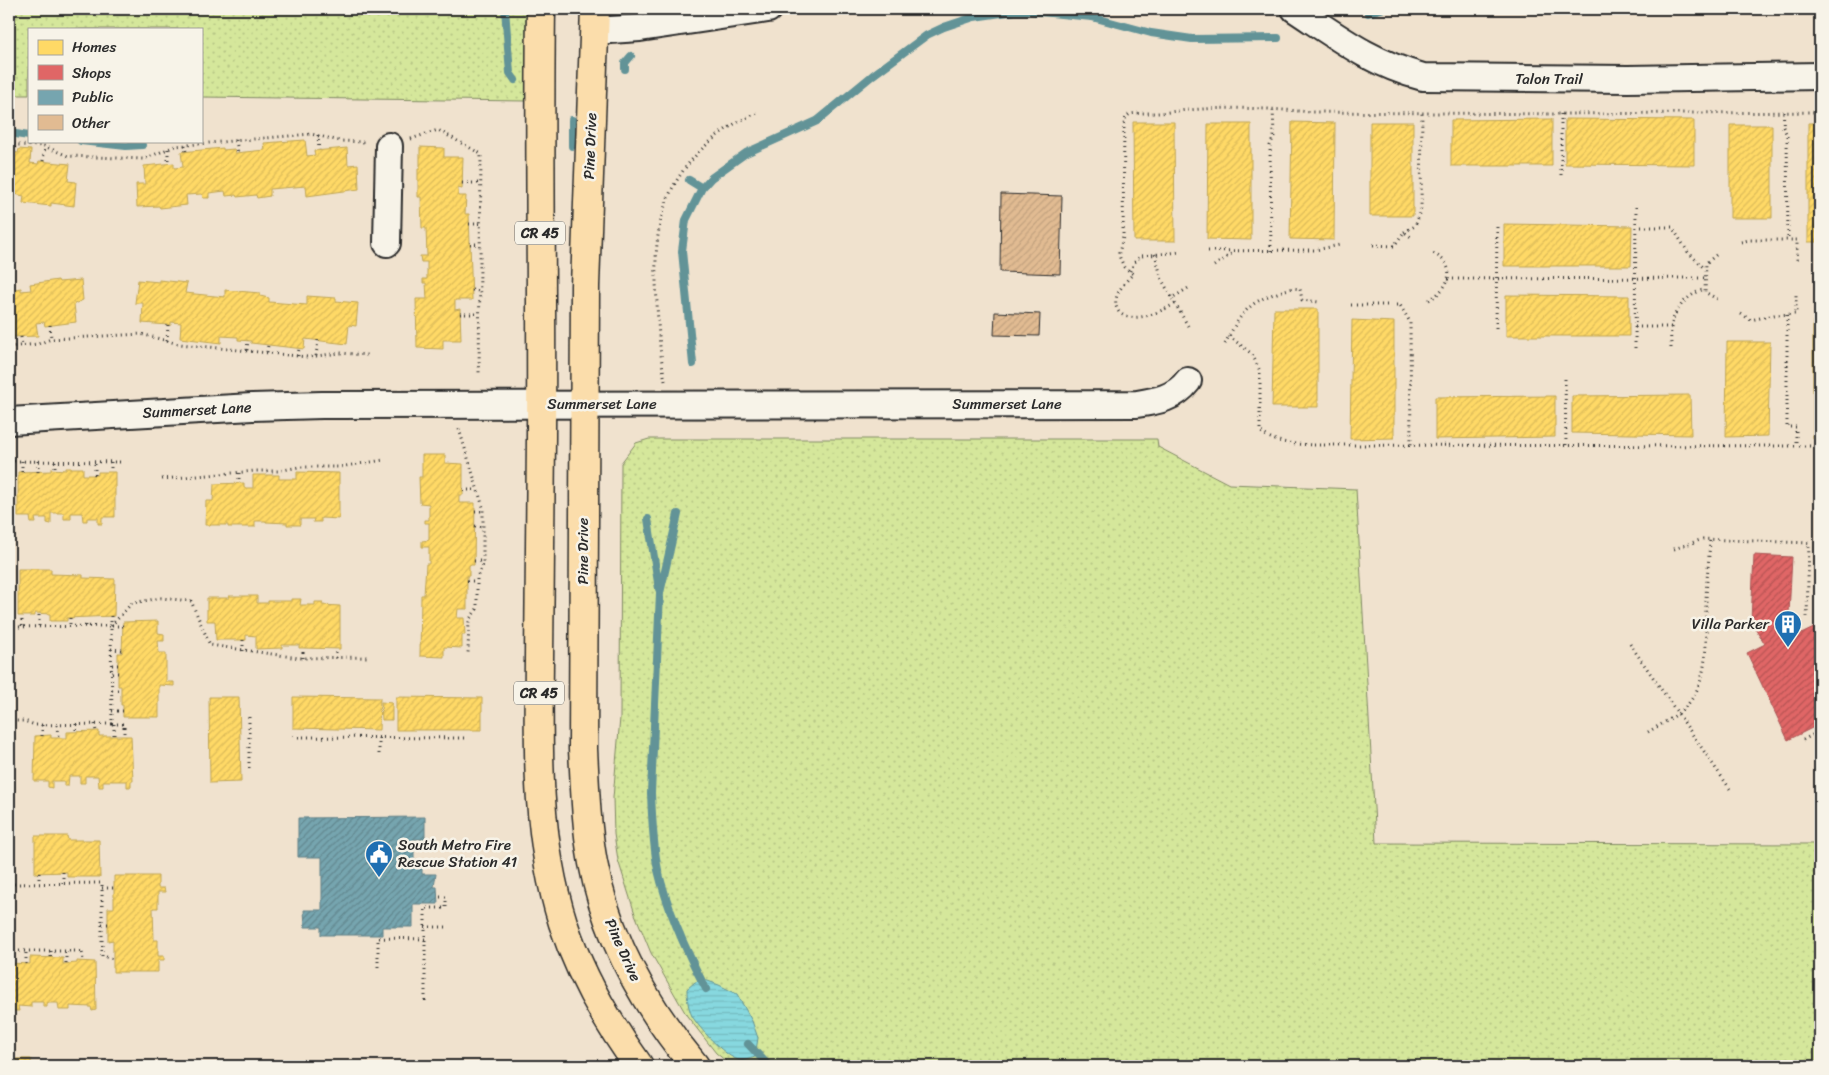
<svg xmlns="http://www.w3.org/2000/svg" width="1829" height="1075" font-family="Sriracha,sans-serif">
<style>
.grass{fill:url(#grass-dots);stroke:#808963}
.water{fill:url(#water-rules);stroke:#629397}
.homes{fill:url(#homes-hatch);stroke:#bfa554}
.shops{fill:url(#shops-hatch);stroke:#aa5454}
.public{fill:url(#public-hatch);stroke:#608087}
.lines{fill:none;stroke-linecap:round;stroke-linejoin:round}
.stream{stroke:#629397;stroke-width:8}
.building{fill:url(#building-hatch);stroke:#2b2b2b}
.street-casing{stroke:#2b2b2b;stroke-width:30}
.primary-casing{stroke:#2b2b2b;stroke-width:31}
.path{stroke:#2b2b2b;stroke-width:3;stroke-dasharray:1 4;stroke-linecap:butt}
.street{stroke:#f7f3e8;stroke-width:26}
.primary{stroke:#fbddab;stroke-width:28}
.labels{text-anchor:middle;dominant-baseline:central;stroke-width:5;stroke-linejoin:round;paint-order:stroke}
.shield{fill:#f7f3e8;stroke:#686764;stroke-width:1}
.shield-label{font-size:14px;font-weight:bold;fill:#2b2b2b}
.street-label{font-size:15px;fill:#2b2b2b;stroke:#f7f3e8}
.poi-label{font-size:15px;fill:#2b2b2b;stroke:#f7f3e8;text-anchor:end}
</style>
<defs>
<pattern id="grass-dots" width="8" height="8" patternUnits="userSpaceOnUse" patternTransform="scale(1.25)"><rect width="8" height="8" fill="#d5e79b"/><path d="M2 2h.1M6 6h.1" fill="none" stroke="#b7c686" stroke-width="1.8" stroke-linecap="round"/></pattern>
<pattern id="water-rules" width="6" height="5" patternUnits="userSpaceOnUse" patternTransform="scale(1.25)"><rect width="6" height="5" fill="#87d8df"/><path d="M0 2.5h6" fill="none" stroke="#75bac0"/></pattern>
<pattern id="homes-hatch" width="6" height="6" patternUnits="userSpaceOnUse" patternTransform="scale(1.25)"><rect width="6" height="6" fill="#ffd966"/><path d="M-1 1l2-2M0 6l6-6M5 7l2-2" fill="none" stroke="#dbba59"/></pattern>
<pattern id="shops-hatch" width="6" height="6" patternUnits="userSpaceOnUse" patternTransform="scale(1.25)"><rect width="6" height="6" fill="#e06666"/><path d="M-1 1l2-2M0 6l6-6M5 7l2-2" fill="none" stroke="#b65454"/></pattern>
<pattern id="public-hatch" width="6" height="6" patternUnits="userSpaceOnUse" patternTransform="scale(1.25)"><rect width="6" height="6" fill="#76a5af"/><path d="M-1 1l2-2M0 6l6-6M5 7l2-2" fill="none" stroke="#61878f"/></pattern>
<pattern id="building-hatch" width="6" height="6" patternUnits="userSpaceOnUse" patternTransform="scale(1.25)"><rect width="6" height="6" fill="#e1bb92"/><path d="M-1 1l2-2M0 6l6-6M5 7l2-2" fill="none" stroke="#c1a17e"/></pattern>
</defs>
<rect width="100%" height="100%" fill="#f0e2ce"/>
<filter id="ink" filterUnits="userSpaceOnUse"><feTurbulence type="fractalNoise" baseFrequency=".02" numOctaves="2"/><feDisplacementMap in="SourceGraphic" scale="10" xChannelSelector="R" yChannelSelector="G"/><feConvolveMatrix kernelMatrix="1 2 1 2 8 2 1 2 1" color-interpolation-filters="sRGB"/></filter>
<g filter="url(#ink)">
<path class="grass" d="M9,9H526V101L201,97V29H29V95H9Z
M649,439H1157L1158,447L1229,484L1356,489L1376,843L1820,844V1066H723L726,1061L716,1053L687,1016L651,953L635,914L618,860L614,834L613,798L620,718L621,463L636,443Z"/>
<path class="water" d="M705,980L719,985L737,994L752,1021L758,1038L755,1057C749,1059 742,1062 736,1059C723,1054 699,1028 692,1016C688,1007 687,999 687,989L695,982Z"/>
<path class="homes" d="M1552,119V166H1451V120Z
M1565,119L1694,120V165L1565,164Z
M1133,122H1174L1175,241H1134Z
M1292,122L1335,123L1334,240L1290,239Z
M1370,122H1413V216H1370Z
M1808,123H1820V242H1808Z
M1208,124H1251V240L1207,239Z
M1730,125H1772V218H1730Z
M305,140L307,156L315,155L314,151L347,148L348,165L358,164L359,189L307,196L306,186L270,189V196L257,198L256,195L237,197L236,195L226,196L225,191L209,193V198H203L202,194L186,195L187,205L160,208L159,206L137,207L136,184H145L144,166L174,163V168L183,167L181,152L223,148V150L234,149L235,153L265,150L264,143Z
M420,147L444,148V157H463L462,189L458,188V196H466L465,214H469L472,300H455V310L460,309L461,340H443V349L417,348L416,299H427L426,283H423V279H427V262H421L420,256H427L426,228H422L421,197H418V169H420Z
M19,149L31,150L30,163L38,164L39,161L70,164L68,181L76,182L74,206L51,203V206L23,203L24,196L14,194L13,197L9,196V152L18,153Z
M1504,224L1632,226L1631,266H1504Z
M58,280L59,282L81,280L83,300L74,304L76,322L45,326L44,322L36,323L38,336L11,337L10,334L9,335V290L21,288V291L31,290L30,284Z
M138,280L159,282V280L187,283L185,293L225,297V290L260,293V296L269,298V302L307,305V296L336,298V301L358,303L356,326L349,325L347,344L305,339L304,349L251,343V341L238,340V337L221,336V343L180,338L181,323L171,322V325H168L142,323L143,303H135Z
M1506,295L1629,296V336H1506Z
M1274,309H1318V407H1272Z
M1352,320L1394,322V438L1350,439Z
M1813,321H1820V438H1813Z
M1727,342H1770L1768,436L1726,437Z
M1690,395L1691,435L1572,433V396Z
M1555,396V437L1435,439V397Z
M422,455H445V463L463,464V495H459V503H475L474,565H469V576H467V609H458L457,618H464L465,635H462V648L444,647V657L420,656L421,595H424L426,564H429V547H422V541L429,540V523H425V520H429V504L420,503L419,477H422Z
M66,468H83V475H98V472H115V517H102V524H98V518H87V521H83L82,513H71V519H64V513H51V524L47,523V518H35L36,523H31L30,517H18V472L51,471V469L66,470Z
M297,472L339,473V519L321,518V522H313L314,519H300V525H287V523L266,522V521H255V527H228V525H205L206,501H213L214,484L244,483V488H253V475H279V479H297Z
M18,569H51V574L83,575V578L115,579L114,616L67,618V621H50V614L35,613V616H18Z
M229,596H257V603H268V601H291V599H301L300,605H315V602H323L322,605L340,606V649L303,648H299V645H282V648L256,649V636L246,635V640H216L215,621H207V598H229Z
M158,621V633L164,634V641H158L159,653H166V682H174V686L159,685V717H123V705H121V686H118V653H122L123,622Z
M209,697H239L241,782L210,783Z
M293,697L380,698L379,730L293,728Z
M396,697L482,698V730H396Z
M381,702L392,703V720H382Z
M99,731V736H131L133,781H131V787H127V781H103V787H99L98,776H85V783H80V776H69L68,786H64V781H52V788L48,787V781H34L35,736L51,735V738H67V732Z
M35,836H67L68,840H99L100,877H67V872L35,873Z
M114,876H158V888H164L165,892H158V908H153L154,940H158V956H164V960H158V972H113V940L108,941V908H114Z
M30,957L63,958V964L77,963V961L95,962L96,1010L92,1011L91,1007L70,1006V1010H59L58,1003H47V1007H43V1002H31V1007L18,1006L19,1011H11V1007L9,1006V963L30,964Z
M9,1059H31V1063H62V1066H9Z"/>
<path class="shops" d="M1754,555L1792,557L1789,614L1797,636L1820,625V611V724L1788,740L1747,653L1765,644L1751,621Z"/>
<path class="public" d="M425,817V839H414V860H422V874H436L434,887H437L438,904H413V927H382V935H321V927H305L304,910H322V857H298V818Z"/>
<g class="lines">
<path class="stream" d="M505,9L510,73L515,80
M1368,13L1381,9
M625,69V63L631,56
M572,120V146
M9,133L29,136
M81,141L126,146L142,145
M689,180L702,188
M693,364L682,251L686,220L702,188L711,178L746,153L817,121L873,75L927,35L944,27L974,17L1015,11H1030L1092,17L1151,33L1192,39L1278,38
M678,514L660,593L651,793C652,819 653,845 658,870C668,912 686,951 706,989
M648,519L659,589
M748,1044L769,1066"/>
</g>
<path class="building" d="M1001,194L1062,196L1060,274L1000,272Z
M995,312L1040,314L1039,336L994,335Z"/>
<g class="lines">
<g class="street-casing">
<path id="street" d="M1295,9C1339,38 1371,63 1423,77L1628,79L1820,76
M594,31L640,28L768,9
M387,243L389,146
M9,421L252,407L322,405L1137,404C1157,401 1175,398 1188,381"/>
</g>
<g class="primary-casing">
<path id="primary" d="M541,9C539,152 542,294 541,437C540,511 539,585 539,660C538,748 536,838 563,923C580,975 607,1022 639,1066
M595,9L585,286L583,749C585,787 586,825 593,863C607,938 647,1008 695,1066"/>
</g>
<path class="path" d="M1784,112L1783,127L1787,135L1788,240
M1561,114V175
M318,135L319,150
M411,139L438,130L481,154L479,374
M236,140L238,153
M9,142L17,145L44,146L68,156L144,159L175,146L311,134L340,141L364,142
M185,145L186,152
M168,149V163
M14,153L15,144
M43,161L45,147
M462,183H481
M469,224H480
M1636,227H1672L1688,252L1705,269
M1404,232L1415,226L1421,211L1422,112
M1741,242L1749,240H1797V263
M470,244H479
M1373,245L1394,246L1404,232L1411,237
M1208,251L1315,250L1340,245
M1271,251L1270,146L1274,136L1273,108
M1155,254L1162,280L1172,298
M1716,255L1706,263L1705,292L1717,299
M1214,266L1234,252
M1130,271L1136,260L1141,256L1180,252
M1448,279L1705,278
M472,290L479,291
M1429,300C1452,287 1458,263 1430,252
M1175,304C1161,311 1145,319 1130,317C1126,317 1122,315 1119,312C1109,299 1124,283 1133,274L1124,267L1120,258L1119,253L1123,237L1124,124L1126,117L1130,114C1143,112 1156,114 1169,112C1216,106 1264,108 1311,112L1561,114L1820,112
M1351,305H1400L1410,322L1411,445
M460,314H479
M1741,314L1751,320L1774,315L1796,314V292
M1787,315V427H1796V446
M50,325L51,339
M1188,326L1172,298L1190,287
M1635,327H1672
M1496,328L1497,225
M1229,336L1252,354L1260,371V431C1274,444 1295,444 1314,445L1820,446
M21,337L22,346
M167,341L168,325
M1225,344C1238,318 1247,302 1277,293C1285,290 1291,287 1300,289L1302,300L1319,302
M9,347L38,344L51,339L141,334L179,344L298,356L308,357L340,353L367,355
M1635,348L1636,207
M1671,348C1671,340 1670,331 1672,323C1675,308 1690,293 1705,289
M247,350L248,340
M267,352L268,345
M298,356L299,348
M316,356L318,340
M1565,379L1566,445
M665,381C660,354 658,328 657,302C653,241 657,192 703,148C720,132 738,120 760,112
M459,429L483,507V565L477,577V609L469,620L468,654
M9,461L129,462
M22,461V472
M38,461V472
M55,461V469
M111,462V472
M239,473V483
M95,475V461
M162,479L255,471H278L299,467H339L384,460
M463,490H478
M475,511H483
M475,526L483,527
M1674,549L1703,539L1809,543L1807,617
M474,561H483
M467,581H477
M111,616V626
M70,618V626
M22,626V616
M39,626V614
M86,626V616
M111,626L132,603L161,598L191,601L210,645L299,658L370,657
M112,626H123
M9,627L111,626L112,724L35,725L24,721H9
M243,640V651
M1630,644L1730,789
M111,649L122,650
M303,658V648
M336,658V649
M112,665H118
M112,673H118
M112,690H121
M112,711H123
M76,724V732
M95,724L96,732
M112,724H124V736
M114,724V736
M42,725V736
M57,725L58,738
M1648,732C1661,724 1678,716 1688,704C1711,676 1705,637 1706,604C1706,583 1709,561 1710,539
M293,737L467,738
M379,738V757
M1803,740L1820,731
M249,768V715
M63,872V883
M39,873V883
M9,884L102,883V956L113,959
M102,888H114
M102,924H108
M425,927H448
M9,951H82L83,961
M51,951V958
M66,952V964
M26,964V951
M378,967V938L425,939
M425,1001V908H446V897H438"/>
<use href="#street" class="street"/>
<use href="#primary" class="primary"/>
</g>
</g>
<defs>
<g id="building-pin" transform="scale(1.4375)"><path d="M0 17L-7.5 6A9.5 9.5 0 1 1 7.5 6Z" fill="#1f6fb2" stroke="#f7f3e8"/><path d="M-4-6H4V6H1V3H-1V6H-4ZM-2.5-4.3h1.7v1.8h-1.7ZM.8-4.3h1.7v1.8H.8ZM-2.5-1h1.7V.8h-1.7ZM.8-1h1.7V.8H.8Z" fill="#fff"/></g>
<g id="civic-pin" transform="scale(1.4375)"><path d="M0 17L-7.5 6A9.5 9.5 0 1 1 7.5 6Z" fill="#1f6fb2" stroke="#f7f3e8"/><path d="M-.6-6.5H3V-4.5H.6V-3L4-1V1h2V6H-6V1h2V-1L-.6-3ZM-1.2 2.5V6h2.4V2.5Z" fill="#fff"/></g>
</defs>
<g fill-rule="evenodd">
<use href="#building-pin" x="1788" y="624"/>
<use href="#civic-pin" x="379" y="854"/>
</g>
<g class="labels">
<g class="shield">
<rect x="515" y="221.5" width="50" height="23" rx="4"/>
<rect x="514" y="681.5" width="50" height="23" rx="4"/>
</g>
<g class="shield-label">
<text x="540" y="233">CR 45</text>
<text x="539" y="693">CR 45</text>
</g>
<g class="street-label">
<text x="1549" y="79">Talon Trail</text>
<text transform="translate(590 146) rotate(-88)">Pine Drive</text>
<text x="602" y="404">Summerset Lane</text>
<text x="1007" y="404">Summerset Lane</text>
<text transform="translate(197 410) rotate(-3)">Summerset Lane</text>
<text transform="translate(583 551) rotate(-90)">Pine Drive</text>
<text transform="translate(623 950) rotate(66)">Pine Drive</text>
</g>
<g class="poi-label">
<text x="1769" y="624">Villa Parker</text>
<text x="398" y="845" text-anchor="start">South Metro Fire<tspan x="398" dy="17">Rescue Station 41</tspan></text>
</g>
</g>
<rect width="1829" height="1075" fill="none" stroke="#f7f3e8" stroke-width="30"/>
<rect x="15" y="15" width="1799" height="1045" fill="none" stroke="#2b2b2b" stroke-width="2" filter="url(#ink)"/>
<rect x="28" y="28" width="175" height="115" fill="#f7f3e8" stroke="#a5a39c"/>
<rect x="38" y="40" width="25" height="15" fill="#ffd966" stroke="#a5a39c"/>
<text x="72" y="52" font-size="15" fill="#2b2b2b">Homes</text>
<rect x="38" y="65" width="25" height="15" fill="#e06666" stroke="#a5a39c"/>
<text x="72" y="78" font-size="15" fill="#2b2b2b">Shops</text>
<rect x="38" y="90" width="25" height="15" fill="#76a5af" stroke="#a5a39c"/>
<text x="72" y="102" font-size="15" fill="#2b2b2b">Public</text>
<rect x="38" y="115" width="25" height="15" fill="#e1bb92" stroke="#a5a39c"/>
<text x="72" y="128" font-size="15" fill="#2b2b2b">Other</text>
</svg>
